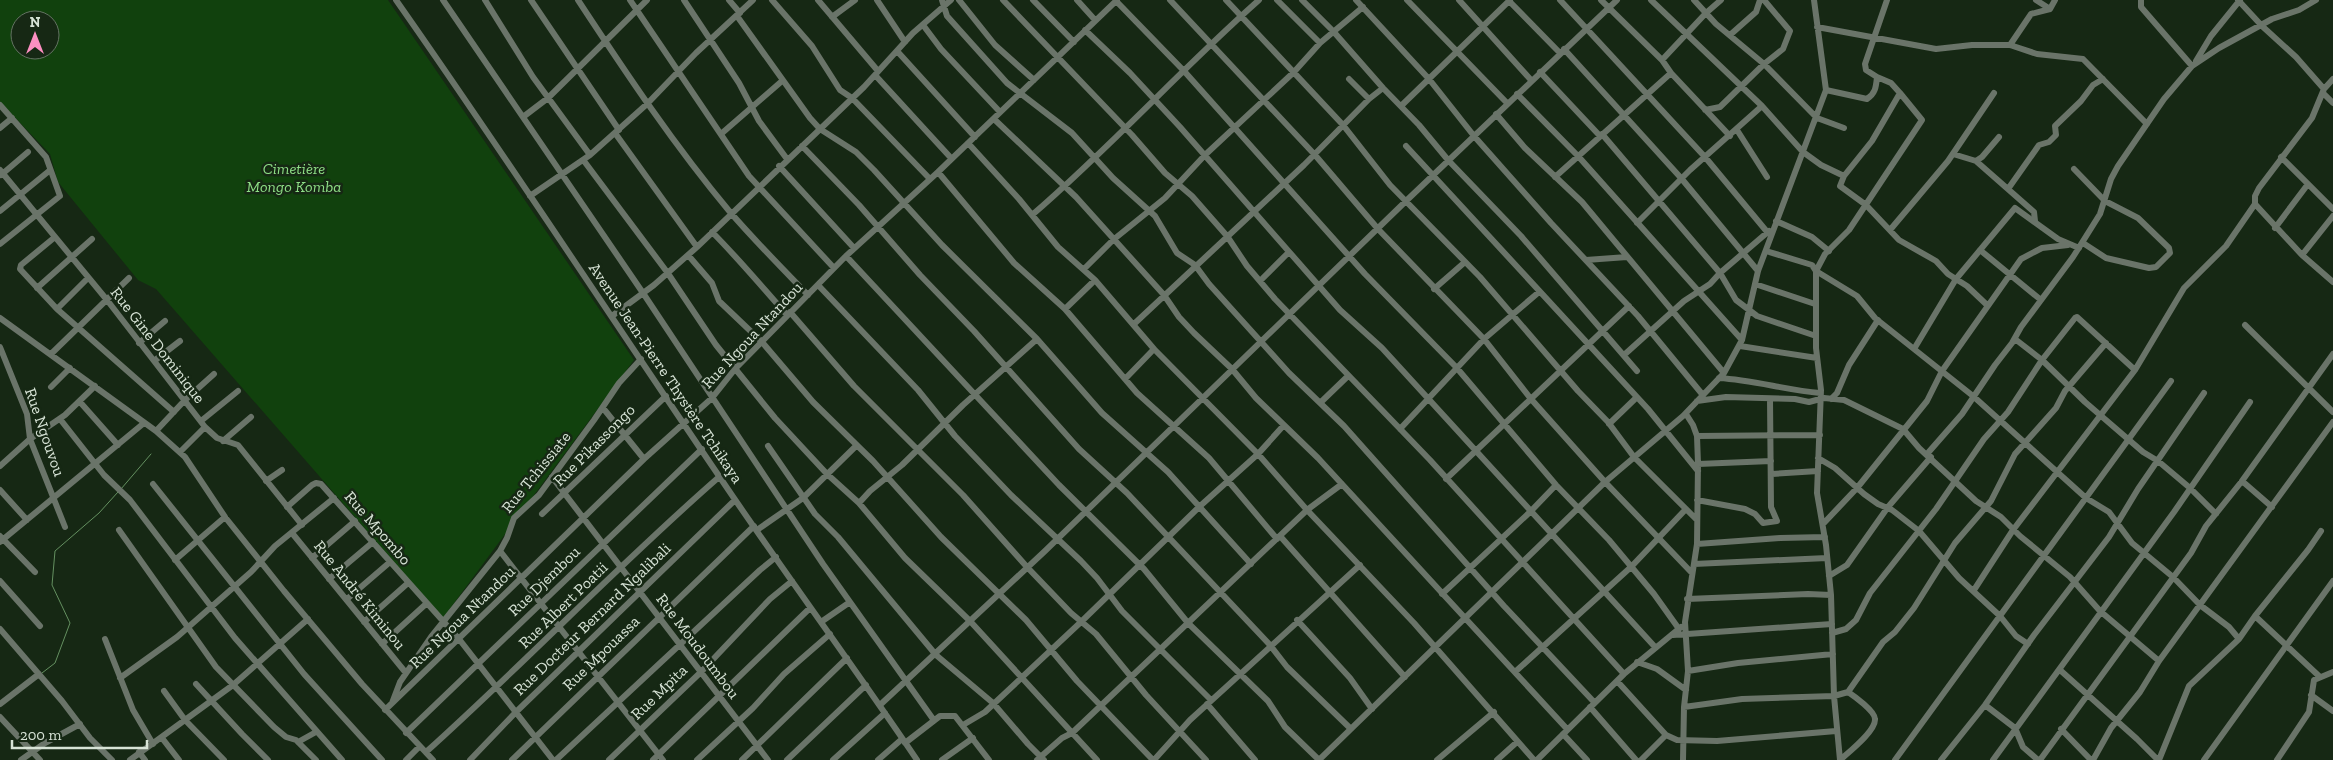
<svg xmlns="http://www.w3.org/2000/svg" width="2333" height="760" font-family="'Zilla Slab',serif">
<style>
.green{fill:#11410d;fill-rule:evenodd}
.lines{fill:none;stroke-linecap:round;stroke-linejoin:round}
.stream{stroke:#649060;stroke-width:1}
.minor{stroke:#6a7469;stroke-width:6}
.labels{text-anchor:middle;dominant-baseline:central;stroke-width:5;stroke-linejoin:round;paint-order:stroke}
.park-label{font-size:16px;font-style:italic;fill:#8ede86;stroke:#162814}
.street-label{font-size:16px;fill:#d7e3d6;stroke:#162814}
</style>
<rect width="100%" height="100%" fill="#162814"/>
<path class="green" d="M0,0H388L634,360L443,618L156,289L138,280L58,182L50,154L0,102ZM20,20H50V50H20Z"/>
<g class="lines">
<path class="stream" d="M121,489L151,454
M42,673L55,663L70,623L52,585L55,551L99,513L118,492"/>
<path class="minor" d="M396,0C507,158 612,319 721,479C785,574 853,665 917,760
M443,0L643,293L823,564L933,719
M485,0L533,77L590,155
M531,0L619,130
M578,0C626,73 674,145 730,212C755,241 782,268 808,295
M630,0L749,176L834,268
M684,0L739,83L759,121L787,159
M729,0L740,13
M772,0L812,46L840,90L852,98L930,179
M818,0L878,71
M877,0L905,42
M942,0L947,16L1007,83L1072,133L1113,178L1155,216L1177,253L1195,265L1209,284L1289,373L1344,426L1504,606L1594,702
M959,0L995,45L1034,80
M1003,0L1132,135L1165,173L1192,196L1227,236L1247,266L1275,299L1430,460L1624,674
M1033,0L1074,42
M1077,0L1095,20
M1170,0L1315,155L1378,229L1484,339L1531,399L1605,482L1692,573
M1226,0L1343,125L1390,185L1480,277L1578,391L1608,422L1634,457L1697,520
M1277,0L1320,43
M1302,0L1333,31L1383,88L1419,125L1448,160L1521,236L1637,371
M1356,0L1429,79L1474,136L1551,223L1638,316L1702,394
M1407,0L1507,103
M1459,0L1531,80
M1560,0L1705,157L1768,233
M1651,0L1762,106L1803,152L1821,165L1844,176
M1694,0L1716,24L1764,64L1817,118L1844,128
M2036,0L2050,9
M2141,0V7L2192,66
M2238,0L2262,26L2296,57L2324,89
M1116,1L1184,71L1365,274L1456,367L1556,485L1609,540L1654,594L1679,629
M1509,1L1560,53
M737,16L810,118L820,129L856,152L874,170L942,245L1037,339L1102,413L1168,472L1251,564
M832,17L855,0
M923,25L941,49L1000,112
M1817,27L1936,49L1972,45H2010L2037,54L2083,59L2147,124
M1085,30L1130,73L1180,127L1340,310L1382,348L1655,647
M1730,35L1756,12L1760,0
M2010,45L2031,14L2050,9L2055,0
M1564,49L1681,178L1758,271
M897,51L975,137
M1662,60L1706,13L1721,0
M2196,61L2211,36L2240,0
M1540,72L1600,136
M1671,73L1730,136
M875,75L951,158
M1877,77L1891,83L1900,93
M1349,79L1369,99
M1826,90L1867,99C1876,93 1876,86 1877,77L1866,70L1865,64L1887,0
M2323,93L2333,103
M1517,94L1578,156L1742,340
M0,105L46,157L60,196L0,244
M1401,106L1510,0
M1705,110L1720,107L1764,64L1783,49L1790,31L1764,0
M1496,114L1525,148L1582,202L1724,373
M523,117L548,98L647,0
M994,119L1076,197L1164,295L1179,317L1194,333L1232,369L1256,398L1318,458L1567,729
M0,128L12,118
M1737,130L1767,177
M615,133L697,247
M721,134L782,81
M1602,134L1720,273L1736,300L1757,316L1816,336
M968,143L1019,199L1058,247L1095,280L1154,349L1258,454L1307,510L1414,623L1534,760
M802,146L859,205L920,275L974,331L1079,449L1127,493L1270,645L1287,667L1351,729
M1406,146L1648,409L1698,471
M1953,154L1976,161L2034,212L2035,221
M2281,157L2333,209
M584,161L667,272L716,345L775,418L827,474L859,503L905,558L970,621L1097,760
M1976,161L1982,157L1999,137
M779,166L854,248
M2074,169L2105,201L2138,218L2169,248L2170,253L2156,267L2149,268L2106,258L2083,243
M0,170L107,300L205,427L217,438L238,445L302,525
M938,172L1014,263L1065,309L1137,393L1209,458L1277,539
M1,175L28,152
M1555,177L1671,73L1662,60L1601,0
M2008,189L2039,145L2049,142L2056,135L2055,126L2081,101L2093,85L2103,79
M530,196L590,155L647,104L696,53L753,0
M2255,204L2302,255L2333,282
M0,211L49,171
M1032,215C1111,147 1181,69 1259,0
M1776,221L1812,237L1829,251
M1637,223L1690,170L1762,106
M2275,228L2308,184
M1890,230L1948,161L1994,93
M712,232C739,259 762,287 787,315
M55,237L21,265L20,269L57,309L174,412
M1980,250L2041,300
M1766,251L1812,265L1816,271L1857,296L1875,318L1973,396L2086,498L2109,512L2132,543L2173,577L2200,605L2229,627L2239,639L2255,616L2320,677
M688,255L712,283L719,301L762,342L813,402L873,461L941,537L1026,620L1077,681L1153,760
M2302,255L2333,216
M846,256L1059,485L1144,569L1188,623L1268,701L1285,727L1319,760
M1586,260L1627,257
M1084,269L1113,240L1165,198L1205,155L1294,72L1320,43L1363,7
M1260,281L1289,252
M1755,284L1815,304
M818,285L918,390L955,436L1011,495L1081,561L1097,578L1122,611L1211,700
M37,288L92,239
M1434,289L1465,262
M57,309L88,278
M1065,309L1095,280
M790,312L854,386L963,495L1027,567L1071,613L1096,634L1146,695L1206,760
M612,316L654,285L697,247L864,87L913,33L951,0
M0,318L156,431L185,457L225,517L284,591L362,684L433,760
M1134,324L1304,165L1369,99L1383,88
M2245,325L2333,412
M2015,339L2042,360L2085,402L2143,452L2158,461L2190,488L2216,514
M139,343L165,321
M1740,346L1817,358
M0,347L27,414L30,439L65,527
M1914,349L1956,279L2015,208L2058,239L2079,248
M51,354L129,278
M1624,355L1684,301L1710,284L1720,273L1769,231
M154,361L180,341
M1719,378C1753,380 1786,390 1820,393
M1125,379L1154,349
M51,387L70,368
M1831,399L1837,393L1849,365L1878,320
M1697,401L1726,397L1795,399L1809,402L1824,398L1844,400L1903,429L1919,448L1976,501L2001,517L2020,536L2070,577L2100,611L2159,661
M80,402L118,445
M1320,403L1348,376
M603,408L644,459
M60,419L104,475L130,500L235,638L342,760
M201,421L238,391
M1609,424L1637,397
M1400,429L1484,339L1539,292
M156,431L185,400L214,374
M1697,436L1820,435
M223,441L251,417
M768,446L815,514L838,537L936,655L993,703L1028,744L1044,760
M180,452L205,427
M1927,454L1962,414L1995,365L2012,343L2021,327L2073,257L2100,214L2111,179L2118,166L2164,99L2192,66L2219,48L2272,19L2299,10L2316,0
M1818,458L1835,468L1864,494L1878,504L1892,510L1919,531L1959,578L2000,616L2016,636L2028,644
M1698,464L1771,461
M0,466L30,439L65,415L95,386
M1772,474L1818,471
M552,477L768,760
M1446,479L1629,306
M266,481L282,470
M2242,481L2272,507
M153,484L304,674L382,760
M0,490L27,520
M1697,500L1745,509L1755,514L1763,523L1777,521L1771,507L1770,399
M859,503L870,491L902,465L963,405L1037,339
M287,507L312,485L316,483L321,484L459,639L553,760
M542,514L666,396
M1823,524L1857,488L1927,401L1942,371L2021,259L2042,248L2068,245
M119,530L216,667L274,727L286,737L296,740L316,760
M757,530L803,498L857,445
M292,533L406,673
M0,536L35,572
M1280,536L1405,677
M0,542L144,423
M1697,544L1780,538L1825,537
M500,551L663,760
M312,558L355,521
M175,560L225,517
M1694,564L1827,558
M1829,576L1847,565L1888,507L1931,457
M329,579L373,542
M0,581L40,626
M1974,590L2013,530L2135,370L2184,288L2226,246L2255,204V196L2259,188L2312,118L2324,89L2333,79
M1442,594L1530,512L1556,485
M347,599L390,562
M1687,599L1808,594L1831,595
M2255,616L2308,550L2321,531
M1297,620L1350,678L1372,709
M364,622L408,583
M821,622L850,602
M0,629L62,701L90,738L112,760
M1832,633L1846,629L1856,620L1870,593L1936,509L1984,439L2008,412L2042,360L2075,318L2077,317L2135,370
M1673,635L1832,624
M105,639L133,710L153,744
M382,644L427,603
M1637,662L1657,669L1686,690
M2060,670L2137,739L2158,760
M1688,671L1738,663L1833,654
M1515,672L1631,567L1686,509
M120,678L177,637L251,572L275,546L334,498
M1617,681L1666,735L1677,740L1717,741L1836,731
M196,684L242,734L268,760
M164,691L185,720L224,760
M1848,692L1883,642L1895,632L1914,608L1955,543L1991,501L2015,454L2056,408L2065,391L2106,343
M2311,695L2333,711
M392,703L400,682L431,637L500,551L507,538L514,518L539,495L594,420L619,383L641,359
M0,704L39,674
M1207,704L1255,760
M880,705L1045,551L1406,201L1617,0
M1985,705L2015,728L2023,747L2038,760
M1590,707L1636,760
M1684,707L1742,699L1834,696L1848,692C1854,696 1875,711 1875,719C1876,731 1849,752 1840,760
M385,710L644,459L712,398L735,369L846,256L938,172L1117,0
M0,717L40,760
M963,725L985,712L1082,621L1199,507L1258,454L1284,425
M2061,729L2091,760
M406,733L702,449
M1563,734L1587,760
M162,738L179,760
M298,742L316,732
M905,743L940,716H955L989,760
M139,752L145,760
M426,752C525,663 618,565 719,477
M21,760L45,743L80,724
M130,760L233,685L308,619
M406,760L420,746
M470,760L516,712L735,500
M512,760L754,526
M556,760L760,570L776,557
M609,760L702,671L770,599L792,581
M653,760L810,608
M697,760L753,708L784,674L830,634
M742,760L847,658
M787,760L866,685
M833,760L885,713
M878,760L902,739
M942,760L973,738
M1037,760L1062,738L1072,733L1307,510L1342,484
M1154,760L1190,720L1360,565
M1319,760L1605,482L1683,416L1724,373L1742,340L1758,271L1826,90L1814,0
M1437,760L1494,712
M1497,760L1517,742
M1537,760L1624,674L1681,627
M1641,760L1666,735
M1683,760L1684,707L1688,671L1685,622L1697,544L1698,464L1697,436L1693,425L1686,414
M1840,760L1834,696L1831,595L1826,545L1817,493L1821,390L1816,348V271L1825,254L1849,230L1922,120L1900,93L1872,141L1844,176L1840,186L1866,205L1899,240L1936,261L1948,274L1967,286L1987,305
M1895,760L2171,381
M1941,760L1985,705L2034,635L2109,537L2138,489L2204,393
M1993,760L2174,512L2250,402
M2040,760L2191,553L2206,526L2242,481L2333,354
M2093,760L2111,728L2140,692L2159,661L2333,422
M2159,760L2189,686L2239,639
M2204,760L2333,581
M2277,760L2309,712L2314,680L2333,672"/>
</g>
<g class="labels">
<g class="park-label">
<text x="294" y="168">Cimetière<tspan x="294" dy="18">Mongo Komba</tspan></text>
</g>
<g class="street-label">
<text transform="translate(752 335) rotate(-47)">Rue Ngoua Ntandou</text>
<text transform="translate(158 345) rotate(52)">Rue Gine Dominique</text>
<text transform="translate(666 373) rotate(56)">Avenue Jean-Pierre Thystère Tchikaya</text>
<text transform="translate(45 432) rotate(71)">Rue Ngouvou</text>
<text transform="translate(594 445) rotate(-45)">Rue Pikassongo</text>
<text transform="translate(536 472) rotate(-51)">Rue Tchissiate</text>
<text transform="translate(378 528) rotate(49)">Rue Mpombo</text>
<text transform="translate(544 581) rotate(-44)">Rue Djembou</text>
<text transform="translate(360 595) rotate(51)">Rue André Kiminou</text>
<text transform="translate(563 605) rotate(-44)">Rue Albert Poatii</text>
<text transform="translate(462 617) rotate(-44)">Rue Ngoua Ntandou</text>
<text transform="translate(592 619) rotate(-44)">Rue Docteur Bernard Ngalibali</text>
<text transform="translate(698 646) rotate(53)">Rue Moudoumbou</text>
<text transform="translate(601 653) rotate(-44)">Rue Mpouassa</text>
<text transform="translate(659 692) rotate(-44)">Rue Mpita</text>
</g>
</g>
<g transform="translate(35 35)"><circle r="24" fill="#162814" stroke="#637362"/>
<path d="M0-4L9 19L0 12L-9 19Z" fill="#fc8fc1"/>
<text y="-8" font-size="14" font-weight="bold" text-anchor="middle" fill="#d7e3d6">N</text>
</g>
<path d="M12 740v8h135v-8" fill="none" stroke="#d7e3d6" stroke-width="2.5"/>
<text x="20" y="740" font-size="15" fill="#d7e3d6" stroke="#162814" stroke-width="4" paint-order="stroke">200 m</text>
</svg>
